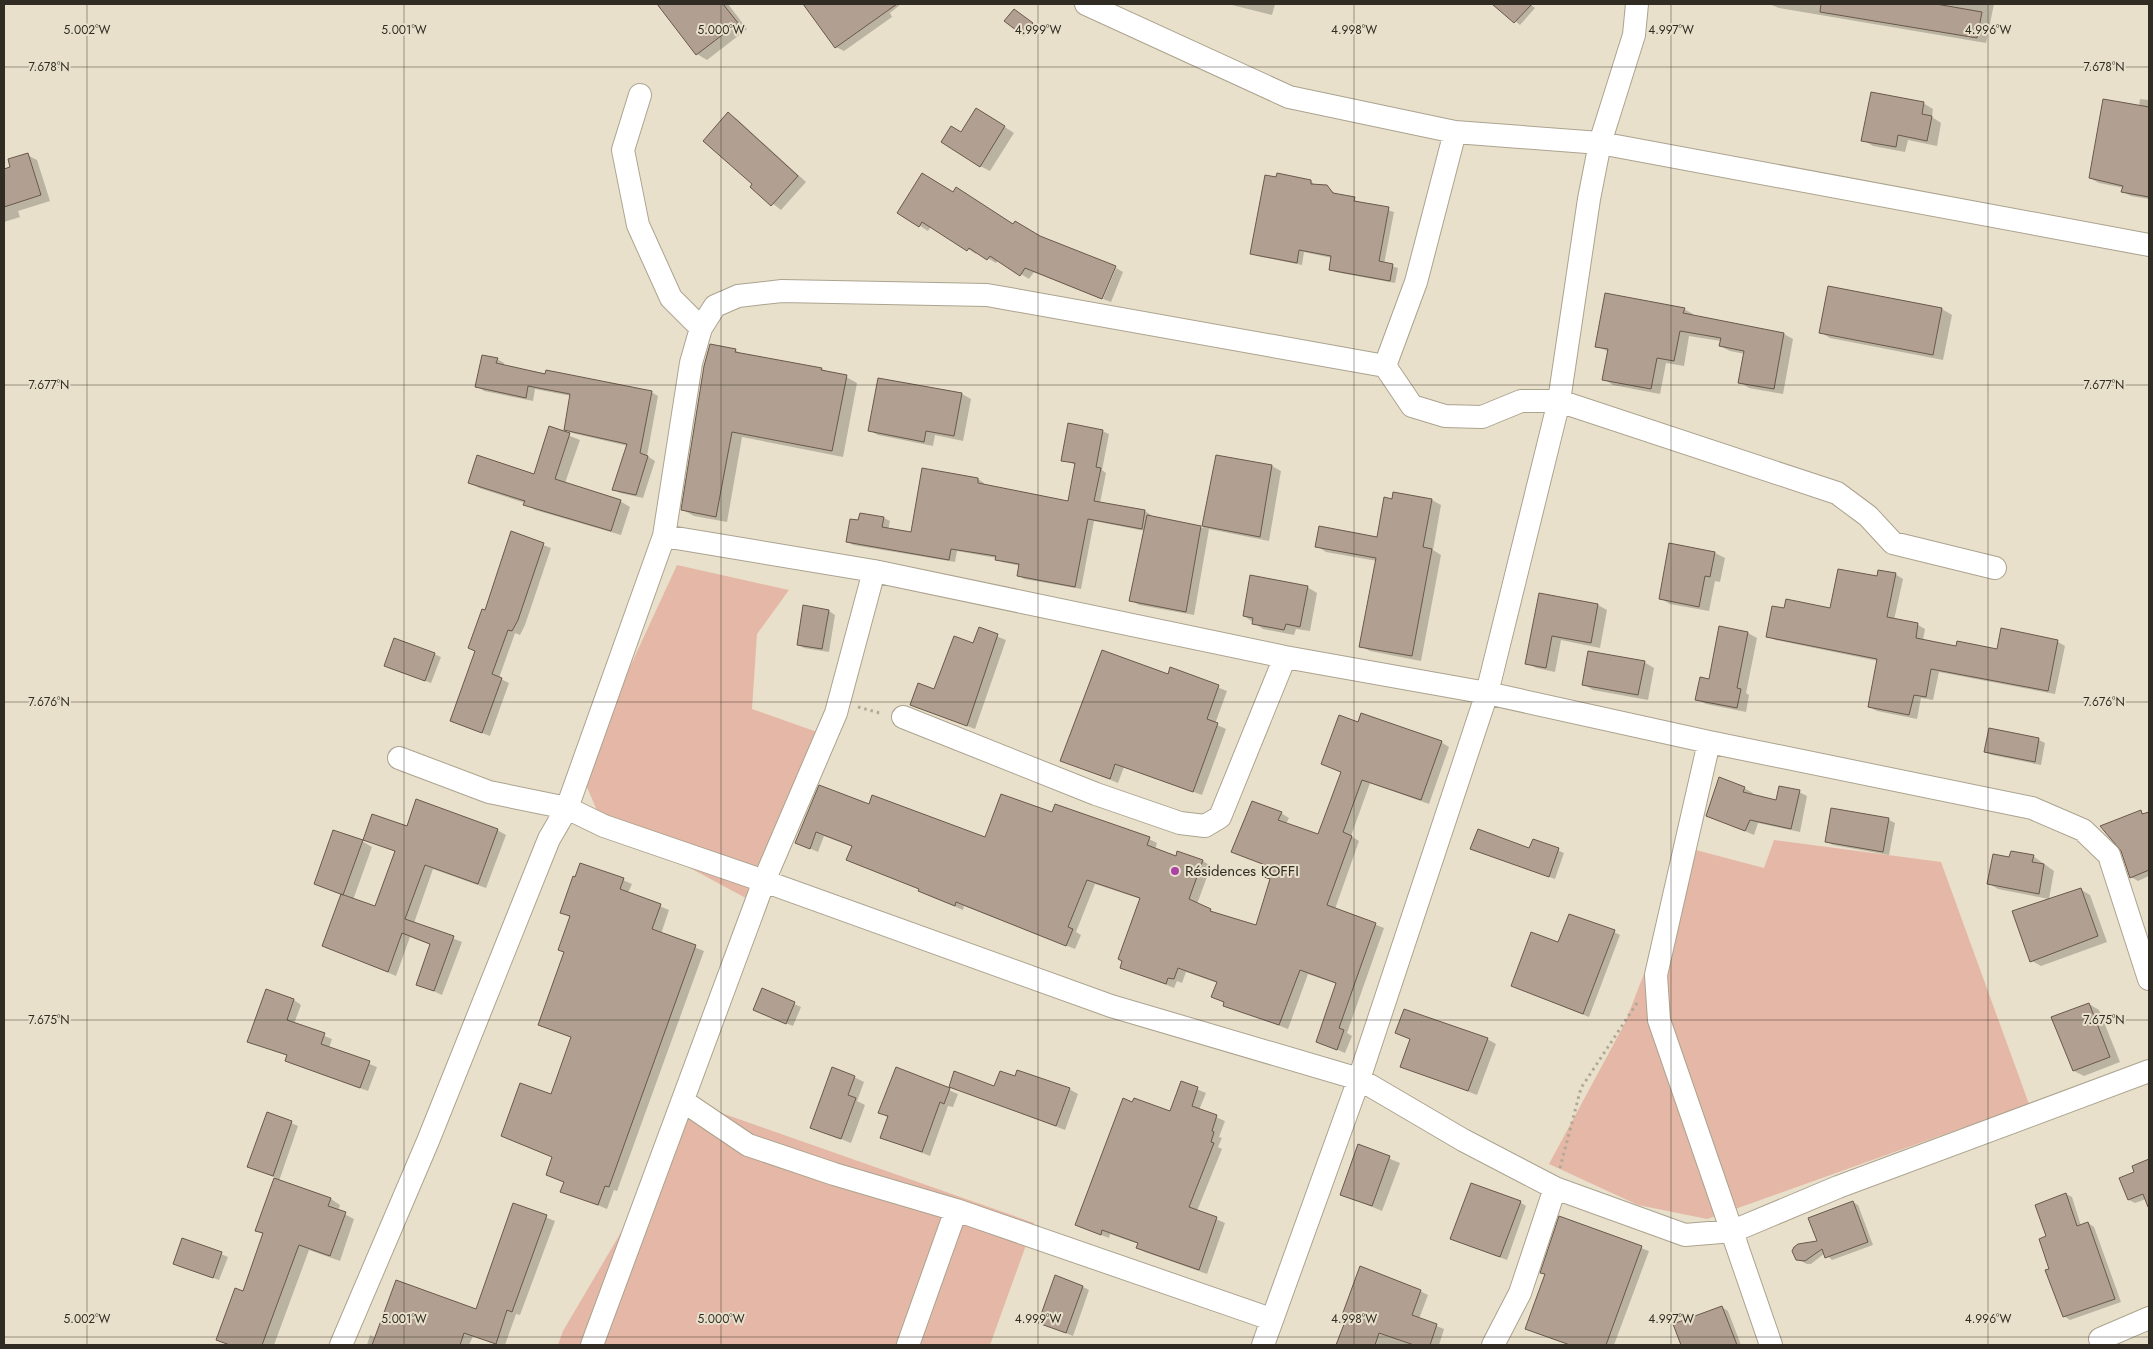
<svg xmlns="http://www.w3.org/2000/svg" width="2153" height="1349" font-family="Jost,sans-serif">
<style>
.green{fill:#e5b7a6}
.shadow{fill:#0003}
.building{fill:#b1a091;stroke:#69594b}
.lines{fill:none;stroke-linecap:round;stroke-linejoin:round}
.minor-casing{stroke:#aca38f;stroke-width:24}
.path{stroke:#b0a897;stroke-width:3;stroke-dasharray:2.5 4;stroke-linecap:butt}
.minor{stroke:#fff;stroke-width:22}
.ticks{fill:none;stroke:#302c24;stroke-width:1;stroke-opacity:0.45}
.poi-dot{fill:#ab43a5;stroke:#e9e0cb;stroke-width:2}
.labels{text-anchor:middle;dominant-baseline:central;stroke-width:4;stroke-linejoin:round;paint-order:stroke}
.poi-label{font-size:15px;fill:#302c24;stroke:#e9e0cb;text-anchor:start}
.ticks-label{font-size:12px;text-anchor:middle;fill:#302c24;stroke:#e9e0cb;stroke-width:4;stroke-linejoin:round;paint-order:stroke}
</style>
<rect width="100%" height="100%" fill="#e9e0cb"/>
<path class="green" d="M677,565L789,590L757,634L752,709L820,733L755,903L601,820L581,773Z
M1774,840L1941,862L2029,1104L1707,1219L1638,1205L1549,1164L1625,1023L1692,849L1764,868Z
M682,1099L1034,1223L990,1345H558L563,1331L647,1188Z"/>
<path class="shadow" d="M659,4H728L747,29L707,60L697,54Z
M817,4H901L890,13L892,17L844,51L836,47L809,9Z
M1228,4H1275L1272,15Z
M1495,4H1530L1535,8L1520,25Z
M1769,4H1994L1986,43L1779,8Z
M1016,12L1035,26L1028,36L1025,34Z
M2140,99L2149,100V199L2131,196L2123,192L2124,188L2099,183L2090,178L2139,106Z
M1923,103L1933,109L1932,117L1941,123L1937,146L1908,140L1905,152L1873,146L1863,140Z
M729,114L737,119L806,182L781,210L751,187L754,184Z
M986,115L1014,133L990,171L980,166L961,134Z
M27,155L37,160L50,201L18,211L20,217L4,222V170L12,168Z
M1311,181L1316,186H1326L1337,195L1394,212L1384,264L1398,268L1395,283L1335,272L1330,269L1332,258L1304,252L1302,265L1257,256L1252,253Z
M954,194L1040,238L1101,299L1034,272L1029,279L998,260L996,263L977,252L976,254L931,226L928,231L899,212Z
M1116,268L1123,272L1111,302L1103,299Z
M1684,309L1693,314V316L1784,334L1793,339L1783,394L1749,388L1740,382L1745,354L1730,351L1720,346L1721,341L1689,336L1684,366L1666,363L1660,394L1613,385L1604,379L1609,352L1596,346Z
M1942,309L1952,315L1943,360L1830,338L1820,332Z
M735,350L742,354L821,369L846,377L857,383L843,457L742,437L727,522L694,516L683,510Z
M497,359L504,363V366L651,392L658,396L647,456L655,461L643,498L620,493L613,489L628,446L572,433L565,429L571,396L535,389L533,401L484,391L477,386Z
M879,379L962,394L971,399L963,441L935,435L933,446L878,435L869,430Z
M550,428L580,440L565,483L620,501L630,507L621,535L535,510L525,503L479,488L469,482L535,475Z
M1102,431L1109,434L1102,470L1106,473L1100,503L1145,511L1151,515L1150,517L1203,528L1217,456L1272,466L1281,471L1269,541L1209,529L1194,615L1139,605L1131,600L1145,531L1094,521L1081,589L1024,579L1018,575L1020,566L1002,562L996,558L957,551L955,562L853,545L847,541L859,522L884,518L890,521L888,530L912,534L978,479L984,483V485L1069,502L1076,465L1063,460Z
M1393,500H1432L1441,505L1433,550L1441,555L1421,661L1370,651L1361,646L1377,561L1326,552L1317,546L1378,539Z
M512,533L551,548L525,625L520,635L515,633L499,678L509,683L490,736L451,721L476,652L469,648L486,612Z
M1715,553L1725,558L1720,582L1715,581L1709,611L1670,604L1660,598Z
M1895,574L1903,579L1894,620L1918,625L1925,629L1923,640L1957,647L1998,650L2058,642L2065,646L2055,694L1939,672L1933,700L1921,698L1917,719L1877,711L1869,707L1878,661L1775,640L1768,636L1785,610H1831L1878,577Z
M1307,587L1317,593L1310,631L1296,629L1294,635L1263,629L1244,616Z
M1540,594L1598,605L1607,610L1600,648L1561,640L1555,672L1536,668L1527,663Z
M804,607L829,611L835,615L829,652L804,648L798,645Z
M979,629L1006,640L975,729L912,705L935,691L974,645Z
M1748,633L1757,638L1746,693L1749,695L1746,712L1706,704L1697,699Z
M434,654L441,657L431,683L385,665Z
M1644,662L1654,668L1648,700L1593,690L1583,684Z
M1171,669L1227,691L1215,724L1226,729L1202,795L1124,767L1118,783L1062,760L1169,675Z
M1359,723L1441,742L1449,747L1429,804L1370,783L1351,836L1359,841L1335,909L1384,928L1347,1033L1352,1036L1345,1053L1317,1041L1337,984L1308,974L1288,1029L1224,1005L1225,1003L1213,997L1218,983L1186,972L1182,983L1177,981L1174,988L1122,967L1141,899L1095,884L1076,932L1081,935L1075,949L964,906L963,910L927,895L920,889L856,864L848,859L853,847L824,836L818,852L796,842L820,787L869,806L985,838L1053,814L1149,839L1157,843L1155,850L1177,857L1178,853L1203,861L1211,866L1197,904L1218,914L1257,926L1271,880L1263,876L1266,866L1233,851L1281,813L1289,818L1286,824L1319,836L1342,773L1331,768Z
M1990,730L2039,740L2045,743L2041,765L1992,755L1985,752Z
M1720,779L1744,788L1753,793L1752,795L1777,801L1799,792L1807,796L1800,832L1758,823L1754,835L1707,815Z
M1832,810L1889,820L1895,823L1889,855L1833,845L1827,842Z
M2141,812L2145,814L2149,813V876L2138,881L2131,877L2122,850Z
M408,827L497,830L506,835L486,888L433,869L414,923L462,942L442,995L418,984L431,945L410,937L396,976L324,945L342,895L316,884L362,841L372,847L353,900L376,908L396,852L364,839Z
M1534,840L1564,853L1555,879L1472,849H1530Z
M2033,856L2054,871L2049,899L1998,889L1988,883L2010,859Z
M623,880L632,884L628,893L669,910L661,934L704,951L617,1191L614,1190L607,1209L562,1191L565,1183L547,1174L553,1157L502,1135L552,1095L572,1038L540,1025L566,953L559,950L571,918L562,912Z
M2080,889L2090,895L2107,942L2041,966L2032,961Z
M1614,932L1620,935L1589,1017L1519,989Z
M763,990L801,1007L793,1026L761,1013Z
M294,1000L301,1005L294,1024L332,1039L329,1048L377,1067L368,1091L294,1064L286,1060L288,1056L248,1041Z
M2089,1004L2099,1010L2120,1062L2084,1076L2074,1071Z
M1397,1033L1487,1039L1496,1044L1477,1095L1402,1066L1411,1040Z
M896,1068L958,1094L953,1107L948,1106L930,1156L882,1137L889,1118L880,1113Z
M854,1077L864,1082L857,1101L865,1105L851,1143L811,1127Z
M1182,1083L1206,1093L1199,1110L1225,1121L1219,1137L1222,1138L1218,1147L1222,1149L1197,1211L1225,1223L1207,1274L1145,1252L1137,1247L1139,1244L1110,1234L1109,1238L1076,1225L1171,1113Z
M950,1086L1069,1089L1078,1094L1065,1130Z
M268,1113L298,1126L279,1181L331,1199L340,1205L338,1211L354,1219L340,1261L309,1250L274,1345H227L218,1340L244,1292L264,1235L257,1230L276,1178L248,1166Z
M1359,1146L1400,1163L1382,1211L1341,1194Z
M2149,1161V1198L2135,1203L2129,1200L2136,1172L2134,1167Z
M2066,1194L2072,1197L2081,1226L2088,1223L2094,1227L2121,1302L2070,1320L2064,1316L2051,1269L2048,1237Z
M1520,1202L1526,1206L1507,1260L1452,1239Z
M1853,1202L1858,1205L1873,1245L1832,1260L1825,1253L1811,1264H1807L1797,1259L1819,1242Z
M514,1205L555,1221L520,1315L516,1314L505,1345H498L473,1336L469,1345H367L370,1335L376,1338L477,1310Z
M1560,1218L1649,1251L1614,1345H1574L1527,1329L1546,1275L1542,1272Z
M221,1254L228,1257L219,1280L181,1267Z
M1083,1287L1089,1290L1073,1336L1039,1323Z
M1420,1291L1428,1295L1419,1319L1444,1329L1439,1345H1342L1339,1343Z
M1722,1307L1728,1311L1741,1345H1682L1675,1325Z"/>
<path class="building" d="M657,4H723L738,23L696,55Z
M803,4H897L835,48Z
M1492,4H1532L1514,23Z
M1821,4H1936L1982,12L1977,38L1820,12Z
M1014,9L1033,23L1024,36L1004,21Z
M1871,92L1924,102L1922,114L1932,116L1927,141L1898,135L1896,147L1861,141Z
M2103,99L2149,107V197L2121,192L2123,186L2089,178Z
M976,108L1005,126L980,167L941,142L951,126L961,132Z
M728,112L798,176L771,206L750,187L752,184L703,141Z
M28,153L41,195L4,207V169L10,167L8,159Z
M922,173L953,192L956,187L1013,224L1015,221L1040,236L1116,266L1102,299L1025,268L1020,276L990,256L987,260L969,248L967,251L922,222L919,227L897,213Z
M1277,173L1311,180V184L1327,185L1333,193L1355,197L1354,201L1389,207L1379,261L1393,264L1390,281L1329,270L1331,256L1299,250L1297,263L1250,254L1265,175L1276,177Z
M1828,286L1942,308L1933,355L1819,333Z
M1605,293L1685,308L1683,313L1784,333L1774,389L1738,383L1744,351L1719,346L1721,338L1680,331L1674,361L1657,358L1651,389L1602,380L1608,349L1595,347Z
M710,344L736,349L735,352L822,368L821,370L847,375L832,451L732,432L716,517L681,510L704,366Z
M482,355L498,358L496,363L545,374L546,370L652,391L640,453L648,456L636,495L612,490L627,444L564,430L570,394L528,386L526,398L475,387Z
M878,378L962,393L954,436L926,431L924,442L868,431Z
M1068,423L1103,430L1096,467L1101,468L1094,501L1145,510L1142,529L1088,519L1075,587L1017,576L1019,564L995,560L996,556L951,549L949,560L846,542L850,519L858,520L860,513L884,517L882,527L911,532L922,468L978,478V483L1068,501L1075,463L1061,461Z
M549,426L570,433L555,479L621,500L611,531L523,505L525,501L468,483L477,455L534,474Z
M1216,455L1272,465L1260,537L1202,526Z
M1393,492L1432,499L1423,547L1432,549L1412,656L1359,647L1376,558L1315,547L1319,526L1377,537L1384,497L1392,499Z
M1147,515L1201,526L1186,612L1129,601Z
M511,531L544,543L518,620L512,631L508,630L492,674L502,678L482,733L450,721L475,651L468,648L482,609L485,610Z
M1669,543L1715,552L1710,577L1705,576L1699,607L1659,599Z
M1838,569L1877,576L1878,570L1896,573L1887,617L1918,623L1916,638L1956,646L1957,641L1997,649L2001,628L2058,640L2048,691L1931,669L1926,697L1914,695L1909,715L1868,707L1877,659L1766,637L1772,606L1784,608L1786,599L1830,608Z
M1250,575L1308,586L1300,627L1286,624L1284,630L1252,624L1253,618L1243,616Z
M1539,593L1598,604L1591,643L1552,636L1546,668L1525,664Z
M803,605L829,610L822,649L797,645Z
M1719,626L1748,632L1737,688L1741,689L1737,708L1695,700L1700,677L1709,679Z
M979,627L998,634L967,726L910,705L918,683L934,689L954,636L973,643Z
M394,638L435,653L425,681L384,666Z
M1102,650L1168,674L1170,667L1219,685L1207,719L1218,723L1193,792L1115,764L1110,779L1060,761Z
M1588,651L1645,661L1638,695L1582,685Z
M1361,713L1442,741L1421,800L1362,780L1343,832L1352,836L1327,905L1376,923L1339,1028L1344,1030L1337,1050L1316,1042L1336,983L1300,970L1279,1025L1223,1006L1224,1002L1211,997L1217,982L1178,968L1174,979L1168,978L1166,984L1120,968L1122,961L1118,959L1140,898L1087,880L1068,927L1073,929L1066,946L956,902L955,906L918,891L919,889L846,860L852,846L816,832L810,849L795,843L819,785L869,804L872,795L985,837L1001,794L1052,812L1055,804L1150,837L1147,845L1176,856L1177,851L1203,860L1189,899L1211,909L1210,911L1256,925L1270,879L1261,876L1265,865L1231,852L1252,801L1282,812L1278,820L1318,834L1341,772L1321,764L1339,715L1358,722Z
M1989,728L2039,738L2035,762L1984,752Z
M1719,777L1745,787L1743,792L1776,800L1779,786L1800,790L1791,829L1750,820L1745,831L1706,816Z
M416,799L498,829L478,884L425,865L405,919L454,936L434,991L416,985L430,944L402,933L388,972L322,946L341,894L375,906L395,851L363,840L372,814L407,826Z
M1831,808L1889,818L1883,852L1825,842Z
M2141,810L2142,814L2149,812V870L2130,878L2121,851L2100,826Z
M1478,829L1529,848L1533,839L1559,848L1549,877L1470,849Z
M333,830L363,840L343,895L314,884Z
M2011,851L2034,855L2032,862L2044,864L2039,894L1987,884L1993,854L2009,857Z
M580,863L624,878L620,889L661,904L652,929L696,945L609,1187L605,1186L598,1205L560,1192L564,1182L546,1175L552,1157L501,1136L520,1083L551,1094L571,1037L538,1025L564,952L558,950L570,916L560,913L573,876L575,877Z
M2081,888L2098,936L2030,962L2012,911Z
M1569,914L1615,930L1583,1014L1511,986L1531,932L1558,942Z
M762,988L795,1002L786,1024L753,1010Z
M266,989L294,999L287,1020L325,1033L321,1044L370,1061L360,1088L285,1061L287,1055L247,1042Z
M2089,1003L2110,1057L2073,1071L2051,1017Z
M1404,1009L1488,1038L1468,1091L1400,1067L1410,1039L1395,1033Z
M832,1067L855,1076L848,1095L856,1098L841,1139L810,1128Z
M896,1067L950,1088L944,1104L940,1102L922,1152L880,1138L888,1116L878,1113Z
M1017,1070L1070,1088L1056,1126L949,1087L954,1071L994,1086L1000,1071L1015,1076Z
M1181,1081L1198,1087L1192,1106L1217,1115L1212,1131L1214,1132L1211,1142L1214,1143L1189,1207L1217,1217L1199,1270L1136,1248L1138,1243L1102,1230L1101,1235L1075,1225L1123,1098L1132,1102L1134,1098L1170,1111Z
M267,1112L292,1121L273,1176L247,1167Z
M1358,1144L1390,1156L1372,1206L1340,1195Z
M2149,1159V1207H2148L2143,1194L2128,1200L2119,1178L2134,1172L2132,1166Z
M274,1178L331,1198L328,1206L346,1212L330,1256L299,1245L262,1345H230L216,1340L235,1288L243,1291L263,1233L255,1231Z
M1471,1183L1521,1201L1500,1257L1450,1239Z
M2066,1193L2077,1226L2088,1222L2115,1299L2063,1317L2045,1270L2049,1269L2039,1239L2046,1236L2035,1205Z
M1853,1201L1868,1242L1825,1258L1822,1249L1805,1261L1796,1260L1792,1251L1794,1247L1798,1244L1817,1241L1808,1218Z
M513,1203L547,1215L512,1312L507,1310L496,1344L464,1333L460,1345H372L396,1280L476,1309Z
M1559,1216L1642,1246L1606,1345H1570L1525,1329L1545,1274L1540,1273Z
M182,1238L222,1252L213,1278L173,1264Z
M1360,1266L1421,1290L1412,1315L1437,1324L1430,1345H1414L1379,1333L1375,1345H1336L1346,1319L1341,1318Z
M1055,1275L1083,1286L1066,1333L1038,1323Z
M1722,1306L1737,1345H1681L1673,1324Z"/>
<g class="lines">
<g class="minor-casing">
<path id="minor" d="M1086,4L1289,97L1455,132L1600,143L2149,245
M640,95L623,150L638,225L671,298L701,328
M1385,366L1416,282L1455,132
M664,536L874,571L1285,657L1487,693L1709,742L2032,808L2083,830L2109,855L2149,979
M874,571L836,713L764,881L1111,1006L1359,1079L1463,1140L1555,1188L1685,1235L1733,1231L1838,1187L2149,1071
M903,717L1096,794L1180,823L1205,826L1220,817L1285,657
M1709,742L1656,975L1659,1020L1771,1345
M399,758L489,792L567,808L604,826L764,881L592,1345
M683,1101L748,1145L834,1174L956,1210L1271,1319
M2100,1339L2149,1318
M341,1345L428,1141L549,839L567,808L664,536L691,363L701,328L715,306L738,296L782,291L987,295L1385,366L1412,406L1445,416L1482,417L1521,401H1559L1837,493L1868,516L1893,543L1995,568
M908,1345L956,1210
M1263,1345L1359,1079L1487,693L1559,401L1589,199L1600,143L1634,35L1637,4
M1493,1345L1520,1293L1555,1188"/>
</g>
<path class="path" d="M858,707L883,714
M1560,1168L1581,1088L1637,1003"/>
<use href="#minor" class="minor"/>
</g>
<path class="ticks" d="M87,4V1345M404,4V1345M721,4V1345M1038,4V1345M1354,4V1345M1671,4V1345M1988,4V1345M4,67H2149M4,385H2149M4,702H2149M4,1020H2149M4,1337H2149"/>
<circle class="poi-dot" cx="1175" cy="871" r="5"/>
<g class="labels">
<g class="poi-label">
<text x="1185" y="871">Résidences KOFFI</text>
</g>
</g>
<g class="ticks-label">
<text x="87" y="34">5.002°W</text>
<text x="404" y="34">5.001°W</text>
<text x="721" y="34">5.000°W</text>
<text x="1038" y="34">4.999°W</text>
<text x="1354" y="34">4.998°W</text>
<text x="1671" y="34">4.997°W</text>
<text x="1988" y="34">4.996°W</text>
<text x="49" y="71">7.678°N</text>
<text x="2104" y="71">7.678°N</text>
<text x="49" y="389">7.677°N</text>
<text x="2104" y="389">7.677°N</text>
<text x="49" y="706">7.676°N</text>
<text x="2104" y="706">7.676°N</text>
<text x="49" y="1024">7.675°N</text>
<text x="2104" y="1024">7.675°N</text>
<text x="87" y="1323">5.002°W</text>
<text x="404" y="1323">5.001°W</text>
<text x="721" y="1323">5.000°W</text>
<text x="1038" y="1323">4.999°W</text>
<text x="1354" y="1323">4.998°W</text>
<text x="1671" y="1323">4.997°W</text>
<text x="1988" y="1323">4.996°W</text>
</g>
<rect width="2153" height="1349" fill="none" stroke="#302c24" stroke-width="10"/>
</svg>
